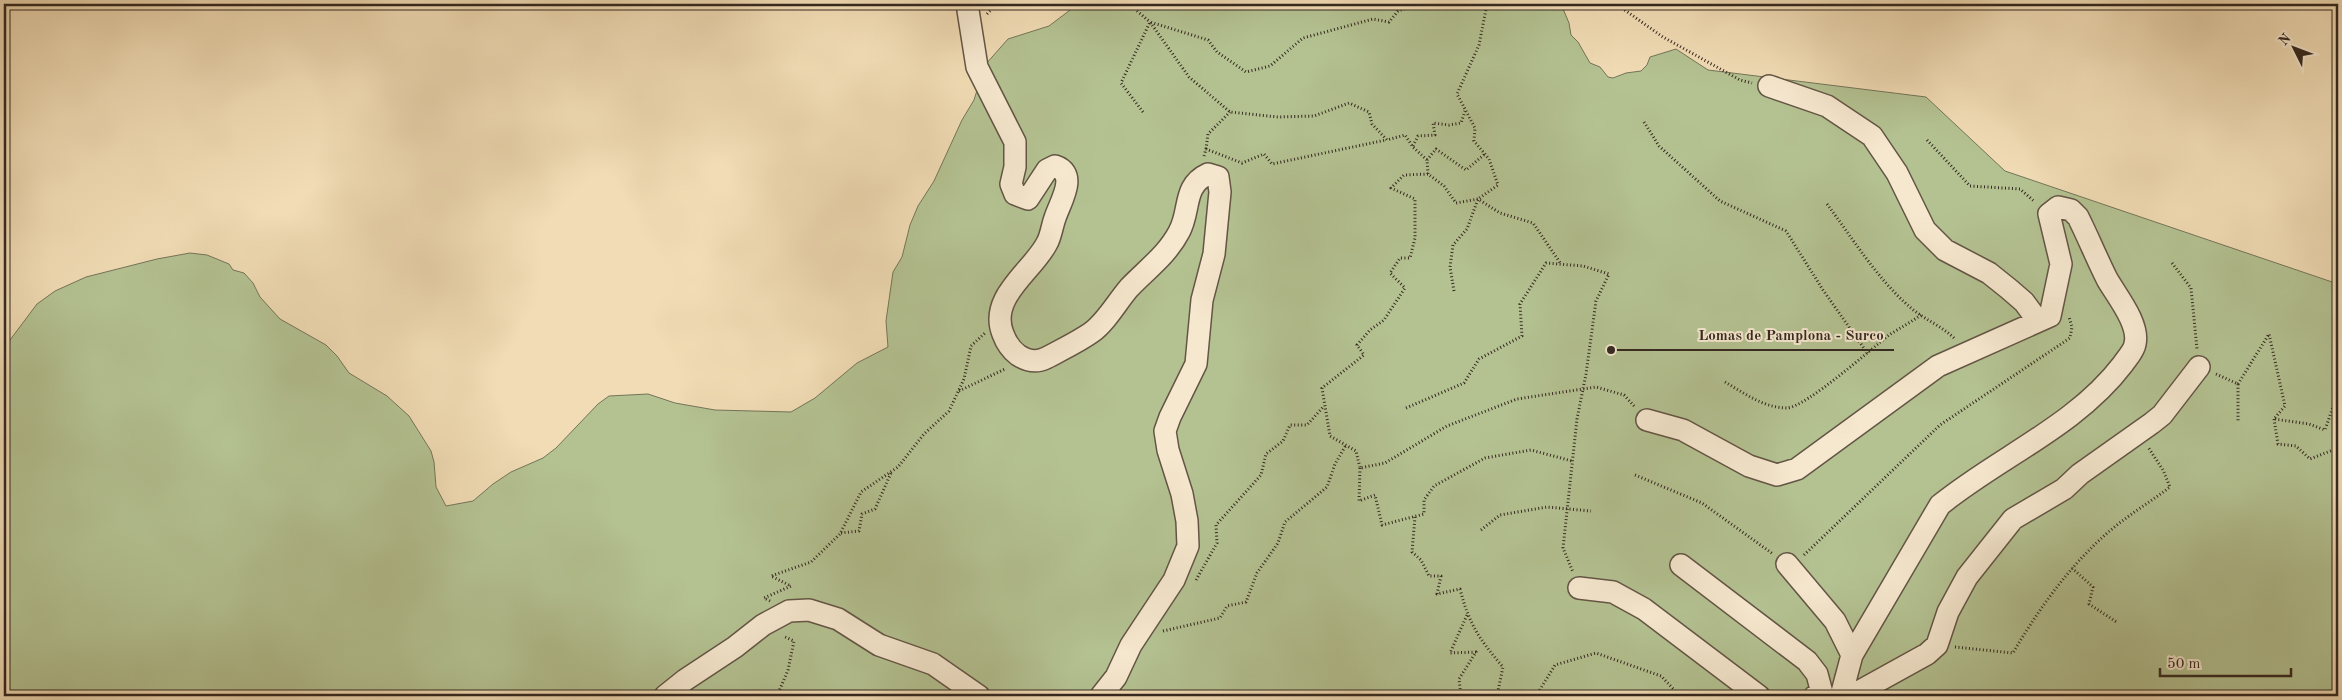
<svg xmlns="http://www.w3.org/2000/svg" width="2342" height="700" font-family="'Old Standard TT',serif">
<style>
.grass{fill:#b4c292;stroke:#747559}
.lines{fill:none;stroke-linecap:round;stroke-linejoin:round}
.minor-casing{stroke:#635545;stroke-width:24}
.path{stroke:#342820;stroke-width:3;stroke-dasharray:1 2.5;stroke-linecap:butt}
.minor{stroke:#f6e8cf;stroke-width:21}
.leader{fill:none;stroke:#342820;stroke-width:2}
.callout-dot{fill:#342820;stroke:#f6e8cf;stroke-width:2}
.callout-label{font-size:15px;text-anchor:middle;font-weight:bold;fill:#342820;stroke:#f6e8cf;stroke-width:4;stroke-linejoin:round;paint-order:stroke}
</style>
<rect width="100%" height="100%" fill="#f1dcb5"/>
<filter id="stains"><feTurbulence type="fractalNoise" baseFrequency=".004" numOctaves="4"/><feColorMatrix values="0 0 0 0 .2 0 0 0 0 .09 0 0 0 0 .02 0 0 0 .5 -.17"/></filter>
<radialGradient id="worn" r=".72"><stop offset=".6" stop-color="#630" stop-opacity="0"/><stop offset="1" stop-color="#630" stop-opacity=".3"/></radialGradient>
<path class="grass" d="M1078,4H1561L1569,23L1571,35L1578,42L1590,63L1600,67L1608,77L1613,78L1626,73L1641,71L1647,65L1650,57L1676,49L1708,70L1926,97L2005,171L2338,284V696H4V348L37,304L55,291L86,277L157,259L190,253L207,255L229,264L233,270L244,273L253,283L260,297L280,319L326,345L337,356L349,373L387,396L409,416L431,451L434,462L436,487L446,506L473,501L493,484L511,472L543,458L556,448L598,404L609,396L648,394L675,403L715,410L791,412L815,398L857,363L888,347L886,321L893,272L902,257L910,225L918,206L934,181L962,120L974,100L985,65L1008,39L1049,26Z"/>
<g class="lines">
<g class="minor-casing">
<path id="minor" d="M967,4L977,67L1015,142V167L1011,184L1015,194L1028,199L1047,170L1055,166C1079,174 1060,202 1055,218C1052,226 1051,236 1047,243C1033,271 988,297 1003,334C1006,342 1010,349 1018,355C1027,361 1036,363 1046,358C1061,350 1078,342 1092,332C1106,322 1117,302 1129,288C1146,270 1167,255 1179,232C1191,211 1182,186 1208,174L1218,177L1220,192L1214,254L1202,300L1196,364L1170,417L1165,431L1168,450L1182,494L1187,521L1188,546L1174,580L1131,645L1116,677L1101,696
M1769,86L1827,106L1872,136L1897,173L1925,230L1945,250L1989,273L2009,289L2024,302L2038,321
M1647,420L1683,430L1749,466L1777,475L1797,469L1938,366L2050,316L2061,264L2049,214L2058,207L2071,210L2078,217C2088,237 2097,259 2107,279C2116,295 2140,324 2135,344C2134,351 2127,358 2123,364C2076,426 1999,457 1940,505L1852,655L1841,696
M1787,564L1835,621L1852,655
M1681,565L1807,661L1817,674L1822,693L1815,696
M1579,588L1613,592L1644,609L1759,696
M665,696L685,680L735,647L763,625L789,611L809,610L838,619L879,645L933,664L979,696
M1851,696L1927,654L1937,645L1948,612L1967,577L2013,519L2064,489L2080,474L2152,423L2162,415L2199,367"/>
</g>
<path class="path" d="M1129,4L1150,22L1189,77L1230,112L1278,117L1314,116L1349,103L1369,112L1372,124L1387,140L1405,135L1413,147L1427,160L1428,174L1444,186L1456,203L1478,199L1500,213L1533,223L1561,264
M1616,4L1663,37L1740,80L1752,83
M987,14L997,4
M1143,112L1121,83L1150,22L1208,40L1217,52L1246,72L1270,66L1303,38L1373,19L1389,22L1398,11L1418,4
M1644,122L1659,146L1720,201L1786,231L1823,290L1868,354
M1927,140L1970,186L2020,189L2035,202
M1413,146L1418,136L1435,135L1433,123L1449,125L1461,123L1465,111
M1206,149L1208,134L1230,112
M1204,156L1206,149L1242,163L1264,154L1272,164L1386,140
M1427,160L1436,149L1466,170L1485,154
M1428,174L1404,175L1391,188L1415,199V238L1410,258H1400L1390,273L1405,288L1384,320L1370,330L1357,345L1364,355L1322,388L1330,436L1356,451L1360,468L1385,463L1447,426L1517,399L1596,387L1624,395L1635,407
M1827,204C1853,239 1878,280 1911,308C1925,320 1942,326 1955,339
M2172,263L2191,288L2197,349
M1454,291L1450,267L1453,245L1467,229L1478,199L1498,185L1489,159L1474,141L1475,128L1457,94L1479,45L1487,4
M2216,374L2238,384V421
M1725,382C1744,393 1764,408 1787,408C1806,407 1871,349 1889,335C1900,328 1911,322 1921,315
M2238,384L2269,334L2285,406L2274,419L2309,424L2325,430L2334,404H2338
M959,391L1005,369
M1406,408L1464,383L1479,359L1522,336L1520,304L1546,263L1583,266L1609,274L1596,301L1586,374L1577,419L1563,548L1573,572
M2274,419L2278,444L2296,446L2310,459L2338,448
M1360,468L1359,501L1375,495L1382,525L1424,514V500L1434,486L1485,458L1531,450L1572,461
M1635,475L1702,503L1773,554
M1415,517L1412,552L1421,560L1429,576H1441L1437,594L1460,589C1469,624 1479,639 1503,667L1498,691L1493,696
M1481,530L1500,515L1547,507L1591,511
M841,533L859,531L862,514L875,509L891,473
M1804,555L1940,425L2070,338L2072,327L2069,317
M2072,568L2093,587L2089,604L2118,623
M1196,580L1217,543L1216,525L1261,475L1266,454L1283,441L1290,425H1307L1324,406
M770,601L764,598L791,586L771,576L811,562L840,534L861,492L898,467L924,434L949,411L964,379L971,346L985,333
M1163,631L1220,618L1227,606L1246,602L1257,573L1278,543L1285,522L1327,487L1335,464L1346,445
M1955,647L2013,653C2038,610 2068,568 2105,535C2125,517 2149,503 2170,487L2163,470L2148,447
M777,696L788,670L794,641L783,636
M1461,696L1459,679L1476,652L1450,653L1467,615
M1536,696L1555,665L1596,653L1661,676L1680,696"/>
<use href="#minor" class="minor"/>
</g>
<path class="leader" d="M1611 350L1688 350H1894"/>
<circle class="callout-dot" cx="1611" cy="350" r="5"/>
<g class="callout-label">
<text x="1791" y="340">Lomas de Pamplona - Surco</text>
</g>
<rect width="2342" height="700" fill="none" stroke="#f1dcb5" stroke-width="20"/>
<rect x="5" y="5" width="2332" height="690" fill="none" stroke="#342820" stroke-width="2.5"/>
<rect x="10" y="10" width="2322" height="680" fill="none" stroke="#342820"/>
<g transform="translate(2294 48) rotate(312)" stroke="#f6e8cf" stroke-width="4" paint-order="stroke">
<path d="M0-4L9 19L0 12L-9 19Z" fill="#342820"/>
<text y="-8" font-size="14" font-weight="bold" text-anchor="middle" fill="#342820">N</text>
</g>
<path d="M2160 668v8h131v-8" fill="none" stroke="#342820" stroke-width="2.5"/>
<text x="2167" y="668" font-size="15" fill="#342820" stroke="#f6e8cf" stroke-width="4" paint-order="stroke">50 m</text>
<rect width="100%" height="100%" filter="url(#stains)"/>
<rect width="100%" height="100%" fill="url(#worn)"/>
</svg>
